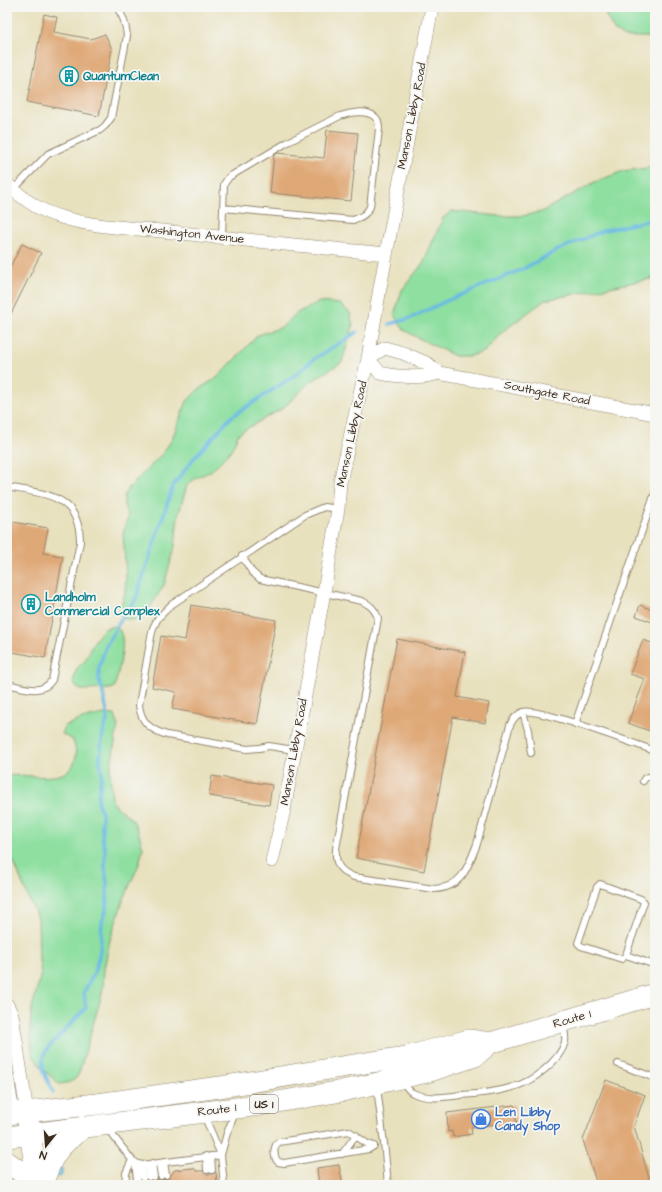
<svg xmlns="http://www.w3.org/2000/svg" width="662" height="1192" font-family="'Architects Daughter',sans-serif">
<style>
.green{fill:#8edfa0;stroke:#64845f}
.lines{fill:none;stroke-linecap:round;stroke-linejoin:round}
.stream{stroke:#69b9e4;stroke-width:3.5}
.building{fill:#dfa877}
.service-casing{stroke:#92866e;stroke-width:8}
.minor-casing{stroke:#92866e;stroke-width:14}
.primary-casing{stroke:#92866e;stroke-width:22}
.service{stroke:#fff;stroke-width:6}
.minor{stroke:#fff;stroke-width:13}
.primary{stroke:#fff;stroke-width:21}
.labels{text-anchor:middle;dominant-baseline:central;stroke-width:3.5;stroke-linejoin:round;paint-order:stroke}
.shield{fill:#f6f6f2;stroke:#73675e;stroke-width:1}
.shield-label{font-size:11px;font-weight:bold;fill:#3b2a1e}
.culture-label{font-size:12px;font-weight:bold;fill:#0d838f;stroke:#f6f6f2;text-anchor:start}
.street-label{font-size:12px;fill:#3b2a1e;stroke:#f6f6f2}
.shop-label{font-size:12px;font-weight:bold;fill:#366cbe;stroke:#f6f6f2;text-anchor:start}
</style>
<rect width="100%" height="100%" fill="#f6f6f2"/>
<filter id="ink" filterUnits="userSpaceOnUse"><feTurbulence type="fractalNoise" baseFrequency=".025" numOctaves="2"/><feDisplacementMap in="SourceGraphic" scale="8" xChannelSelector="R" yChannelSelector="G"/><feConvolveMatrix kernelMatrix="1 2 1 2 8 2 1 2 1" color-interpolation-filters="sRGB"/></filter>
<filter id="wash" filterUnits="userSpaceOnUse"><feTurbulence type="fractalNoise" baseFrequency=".012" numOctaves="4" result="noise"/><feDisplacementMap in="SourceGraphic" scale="16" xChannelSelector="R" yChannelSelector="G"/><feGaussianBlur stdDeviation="0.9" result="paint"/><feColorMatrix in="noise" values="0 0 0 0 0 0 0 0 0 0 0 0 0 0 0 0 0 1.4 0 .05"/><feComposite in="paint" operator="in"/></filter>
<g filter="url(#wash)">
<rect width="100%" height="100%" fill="#e8e1be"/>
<path class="green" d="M601,7H655V38L653,37H624L614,30Z
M655,167V278L545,300L502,332L485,351L470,356H455L422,340L404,330L394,315L402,290L423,263L443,218L452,211L499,216H522L541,212L595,182L623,171Z
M319,302L340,304L350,313L353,326L342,362L309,383L283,408L239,433L231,450L222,460L211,471L196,478L187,485L178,516L175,546L164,585L149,609L137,619L131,620L123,618L119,612L125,592L126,577L123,533L128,517L124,506V496L128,489L162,454L171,441L187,401L199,389L218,377L258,335L282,327L297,313Z
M113,626C132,630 117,673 115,687L111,689L81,690L77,688L73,682L77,668L85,661L95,640L104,629Z
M103,714L115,715L118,724L110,772L112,801L118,808L133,820L139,834L143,848L139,864L123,901L110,940L104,969L103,988L100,1001L79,1073C75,1082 68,1083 59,1084L42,1068L32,1054L30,1026L32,1008L41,973L39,960L38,919L30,902L15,865L7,849V776C27,772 72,788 76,756C77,751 74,745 73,740L62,734L65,726L82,719Z"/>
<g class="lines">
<path class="stream" d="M390,324L411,318L444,302L523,269L556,251L602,231L655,219
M53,1092C46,1075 37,1067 47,1049L86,1008L84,992L94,973L100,952L102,922L107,908V883L105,867V848L102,838V813L98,804V798L102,773L100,762L101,747L103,733L107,720V712L102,689L99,681V667L106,646L120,621L135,601L173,486L194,458L231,417L297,374L311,361L357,332
M58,1176L61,1174V1169"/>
</g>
<g id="blocks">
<path class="building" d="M44,14L57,17L54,32L91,39L105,34L112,49L99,116L27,102Z
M327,130L358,133L351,201L270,193L274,155L278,153L324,158Z
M22,244L41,253L7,322V273Z
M7,521L48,528L43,553L63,556L45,658L7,651Z
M191,605L276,620L257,724L172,709L176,692L152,687L161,636L185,640Z
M640,605L655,611V623L636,616Z
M397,639L465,652L457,697L489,703L485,723L453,717L424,871L356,858Z
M643,640L655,644V733L628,723L645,679L630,674Z
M212,776L272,785L269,805L209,796Z
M606,1080L645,1095L634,1126L651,1185H597L583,1140Z
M514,1105L517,1128L498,1131L497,1124L471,1127L472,1134L453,1137L452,1131L448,1132L447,1113Z
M339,1165L343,1185H319L317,1168Z
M193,1168L197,1171H203L207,1174H213L216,1172L217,1185H134V1182L137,1183L147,1181H154L158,1179L161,1180L167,1179L175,1170Z"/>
</g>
</g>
<g filter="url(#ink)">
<use href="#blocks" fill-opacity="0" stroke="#92866e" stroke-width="1"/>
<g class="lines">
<g class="service-casing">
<path id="service" d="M13,190L48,154L100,130L105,126L111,118L127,36C126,25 124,15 116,7
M222,237L224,184L229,177L288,142L340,116C349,113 367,109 375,117C379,120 379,125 379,129L370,207C366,215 361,217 353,220L223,208
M7,487C44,494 80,494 80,542L52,680C42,696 22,687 7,684
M242,556L252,572L260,579L362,601C370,605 375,609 378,618L336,849C335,864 339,871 354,877L434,889C462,888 468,867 477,844L510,725C513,719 517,714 523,712C537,707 635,744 655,751
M523,712L528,730L531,753
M575,724L655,493
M294,750L269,746L259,748L247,749L167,735C151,730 141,723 139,705L151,637L153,628L158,618L171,605L305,515L324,507L338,509
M643,781L645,778L655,775
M600,884L641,899L644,902L626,955L622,959L581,946L578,943L597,887Z
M626,955L655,965
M618,1064L655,1078
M403,1081C405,1085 408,1091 413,1093C427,1100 446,1097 461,1095C478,1094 497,1092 513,1087C532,1082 560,1061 565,1042C566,1035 564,1030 563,1024
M377,1087L385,1152L388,1185
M204,1115L221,1155L227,1133L235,1113
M107,1128L132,1160L138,1164L143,1165L221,1155L224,1185
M349,1131L366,1143L374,1146L369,1149L284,1163L278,1162C273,1156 273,1146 279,1142Z
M342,1154L356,1135
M206,1156L207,1170
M211,1156L212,1170
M164,1162L166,1175
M135,1163L137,1179
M152,1163L154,1177
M159,1163L161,1176
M147,1164L149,1177
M141,1165L143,1178
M125,1185L126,1173L132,1160"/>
</g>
<g class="minor-casing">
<path id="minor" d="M7,184C22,198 41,212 61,217C95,228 137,228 172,232C243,240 315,247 386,254
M439,373L428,364L403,353L385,348L368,358L380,373C399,377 419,379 439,373L655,414
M272,861L284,810L324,592L338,509L340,482L368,358L380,288L432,7
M7,1005L12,1015L27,1112
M7,1077L13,1113"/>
</g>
<g class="primary-casing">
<path id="primary" d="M7,1114L97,1104L220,1087L372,1062L407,1057L469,1040L490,1043L655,994
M28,1120L38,1185
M7,1137L260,1105L342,1091L427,1072L475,1056L490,1043
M7,1162L21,1172
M42,1185C52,1155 57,1147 83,1128"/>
</g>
<use href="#service" class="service"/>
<use href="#minor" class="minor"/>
<use href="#primary" class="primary"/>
</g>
</g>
<defs>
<g id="building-ring" transform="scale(1)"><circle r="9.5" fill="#f6f6f2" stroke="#0f9aa8" stroke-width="1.5"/><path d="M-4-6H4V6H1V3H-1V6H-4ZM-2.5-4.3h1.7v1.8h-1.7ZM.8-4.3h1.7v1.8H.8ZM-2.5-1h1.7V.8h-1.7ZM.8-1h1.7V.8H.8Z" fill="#0f9aa8"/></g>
<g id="shop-ring" transform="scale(1)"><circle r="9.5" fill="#f6f6f2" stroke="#3f7fe0" stroke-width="1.5"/><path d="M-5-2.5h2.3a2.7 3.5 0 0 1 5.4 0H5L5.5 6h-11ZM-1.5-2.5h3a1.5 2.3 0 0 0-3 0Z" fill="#3f7fe0"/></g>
</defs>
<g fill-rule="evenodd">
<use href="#building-ring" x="69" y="76"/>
<use href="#building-ring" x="31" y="604"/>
<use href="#shop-ring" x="481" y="1119"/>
</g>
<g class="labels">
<rect class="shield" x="250" y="1095" width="28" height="18" rx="3"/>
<g class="shield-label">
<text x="264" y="1104">US 1</text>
</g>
<g class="culture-label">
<text x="83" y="76">QuantumClean</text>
<text x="45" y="597">Landholm<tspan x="45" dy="14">Commercial Complex</tspan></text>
</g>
<g class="street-label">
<text transform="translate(412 116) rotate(-79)">Manson Libby Road</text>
<text transform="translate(192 234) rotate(6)">Washington Avenue</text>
<text transform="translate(547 393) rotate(11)">Southgate Road</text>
<text transform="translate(352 434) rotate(-78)">Manson Libby Road</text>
<text transform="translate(294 752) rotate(-80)">Manson Libby Road</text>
<text transform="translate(572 1019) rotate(-16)">Route 1</text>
<text transform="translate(217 1110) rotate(-7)">Route 1</text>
</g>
<g class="shop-label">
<text x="495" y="1112">Len Libby<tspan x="495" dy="14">Candy Shop</tspan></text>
</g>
</g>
<rect width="662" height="1192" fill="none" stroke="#f6f6f2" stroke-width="24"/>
<g transform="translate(46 1146) rotate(197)" stroke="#f6f6f2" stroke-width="3" paint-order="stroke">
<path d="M0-3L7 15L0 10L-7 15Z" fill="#3b2a1e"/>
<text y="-6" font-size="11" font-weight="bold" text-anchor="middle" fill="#3b2a1e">N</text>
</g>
</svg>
